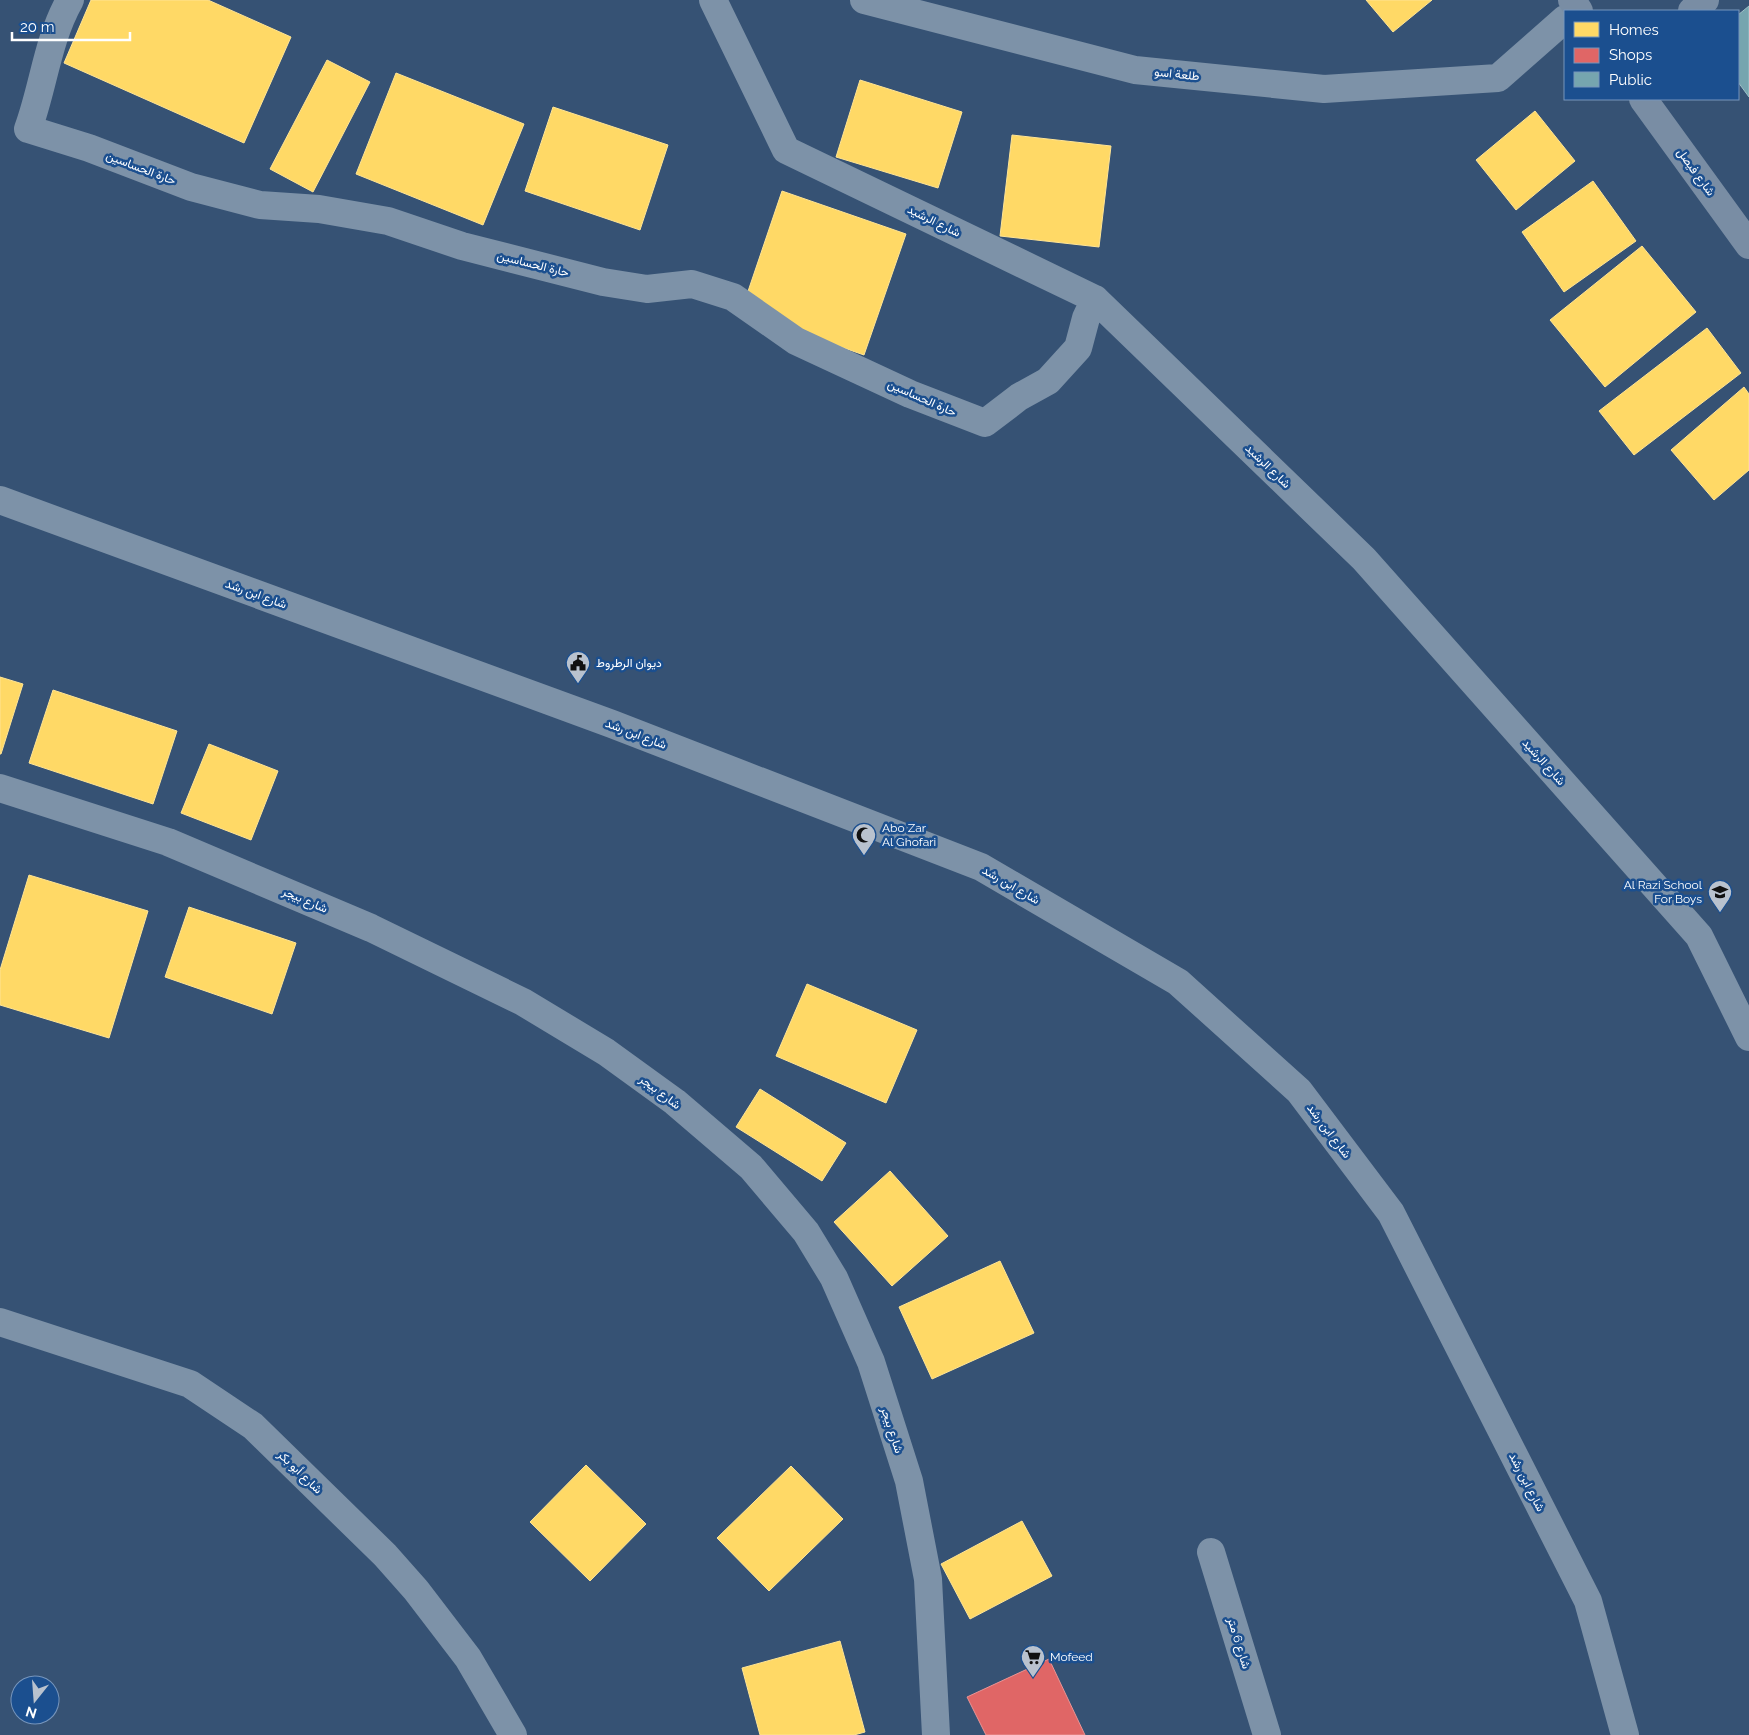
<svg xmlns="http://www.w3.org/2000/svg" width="1749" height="1735" font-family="Raleway,Vazirmatn,sans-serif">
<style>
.homes{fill:#ffd966;stroke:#ffe494}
.shops{fill:#e06666;stroke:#e99494}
.public{fill:#76a5af;stroke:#9fc0c7}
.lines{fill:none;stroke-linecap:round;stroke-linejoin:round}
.minor{stroke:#7d92a8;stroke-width:28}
.secondary{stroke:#798da4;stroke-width:28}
.labels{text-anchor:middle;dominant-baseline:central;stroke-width:5;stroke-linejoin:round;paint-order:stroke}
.street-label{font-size:12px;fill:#fff;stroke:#1b4f8f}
.poi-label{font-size:12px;fill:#fff;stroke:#1b4f8f;text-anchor:start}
</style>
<rect width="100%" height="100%" fill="#365274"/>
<path class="homes" d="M91,0H208L291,37L244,143L64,63Z
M1366,0H1432L1393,32Z
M327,60L370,82L313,192L270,169Z
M396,73L524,124L483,225L356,174Z
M860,80L962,112L938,188L836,157Z
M553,107L668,145L640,230L525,191Z
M1535,111L1575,161L1516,210L1476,160Z
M1012,135L1111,146L1099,247L1000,236Z
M1593,181L1636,241L1564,292L1522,232Z
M782,191L906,234L864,355L741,312Z
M1642,246L1696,312L1605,387L1550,320Z
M1707,328L1741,373L1634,455L1599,411Z
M1744,387L1749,394V470L1714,500L1671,450Z
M0,677L23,684L1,754H0Z
M53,690L177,731L153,804L29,763Z
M209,744L278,771L251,840L181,813Z
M29,875L148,911L109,1038L0,1005V970Z
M189,907L296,943L272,1014L165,977Z
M807,984L917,1030L886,1103L776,1056Z
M760,1089L846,1143L822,1181L736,1127Z
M890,1171L948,1236L892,1286L834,1222Z
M1000,1261L1034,1333L932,1379L899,1307Z
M586,1465L646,1524L590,1581L530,1522Z
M791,1466L843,1519L769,1591L717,1538Z
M1022,1521L1052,1576L970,1619L941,1564Z
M840,1641L865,1732L854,1735H760L742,1668Z"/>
<path class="shops" d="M1049,1659L1085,1735H986L967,1697Z"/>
<path class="public" d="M1749,6V97L1738,82V15Z"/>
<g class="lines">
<path class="minor" d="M70,0C47,41 44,85 28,129L89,148L191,187L260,205L319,209L388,221L462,246L603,282L647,289L692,284L733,297L796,341L910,394L985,423L1019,397L1048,381L1078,348L1086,318L1095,299
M713,0L786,150L1095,299L1364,559L1699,936L1749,1037
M864,0L1135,70L1324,89L1498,78L1565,19
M0,500L612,724L981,867L1178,982L1299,1091L1391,1213L1588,1601L1625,1735
M0,788L168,842L371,928L523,1002L606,1052L675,1102L751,1167L806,1232L834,1278L871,1362L909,1481L928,1579L936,1735
M0,1322L190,1384L253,1426L385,1555L416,1590L468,1658L513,1735
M1211,1552L1267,1735"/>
<path class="secondary" d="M1572,0L1579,11
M1692,11L1705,0
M1643,99L1749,245"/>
</g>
<defs>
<g id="civic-pin" transform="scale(1.25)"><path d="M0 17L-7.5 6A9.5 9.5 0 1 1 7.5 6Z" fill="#b9c2ce" stroke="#1b4f8f"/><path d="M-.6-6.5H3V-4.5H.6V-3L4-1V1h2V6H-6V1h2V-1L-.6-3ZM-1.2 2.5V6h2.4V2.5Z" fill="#111"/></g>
<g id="mosque-pin" transform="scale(1.25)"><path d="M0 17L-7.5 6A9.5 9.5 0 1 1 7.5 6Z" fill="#b9c2ce" stroke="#1b4f8f"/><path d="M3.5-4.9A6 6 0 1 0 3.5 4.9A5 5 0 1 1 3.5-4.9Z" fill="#111"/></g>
<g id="school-pin" transform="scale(1.25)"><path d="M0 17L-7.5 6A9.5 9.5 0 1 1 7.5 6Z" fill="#b9c2ce" stroke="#1b4f8f"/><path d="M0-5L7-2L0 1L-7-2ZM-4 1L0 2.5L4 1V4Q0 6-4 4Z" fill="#111"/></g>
<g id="supermarket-pin" transform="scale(1.25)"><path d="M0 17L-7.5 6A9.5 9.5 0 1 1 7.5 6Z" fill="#b9c2ce" stroke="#1b4f8f"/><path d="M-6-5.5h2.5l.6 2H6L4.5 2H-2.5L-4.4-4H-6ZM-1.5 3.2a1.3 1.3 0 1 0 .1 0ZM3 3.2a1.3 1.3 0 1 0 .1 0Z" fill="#111"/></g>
</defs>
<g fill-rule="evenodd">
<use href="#civic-pin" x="578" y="663"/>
<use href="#mosque-pin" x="864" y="835"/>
<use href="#school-pin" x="1720" y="892"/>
<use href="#supermarket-pin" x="1033" y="1657"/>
</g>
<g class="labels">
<g class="street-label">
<text transform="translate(1177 74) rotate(6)">طلعة اسو</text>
<text transform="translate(141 168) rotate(21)">حارة الحساسين</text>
<text transform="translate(1696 172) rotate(54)">شارع فيصل</text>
<text transform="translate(934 221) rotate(26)">شارع الرشيد</text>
<text transform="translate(533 264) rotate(14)">حارة الحساسين</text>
<text transform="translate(922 398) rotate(24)">حارة الحساسين</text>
<text transform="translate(1268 466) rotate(44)">شارع الرشيد</text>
<text transform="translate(256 594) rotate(20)">شارع ابن رشد</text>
<text transform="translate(636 734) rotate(21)">شارع ابن رشد</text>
<text transform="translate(1544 762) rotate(48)">شارع الرشيد</text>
<text transform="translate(1011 885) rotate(30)">شارع ابن رشد</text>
<text transform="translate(305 900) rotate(23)">شارع بيجر</text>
<text transform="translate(660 1092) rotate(37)">شارع بيجر</text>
<text transform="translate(1329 1131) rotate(53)">شارع ابن رشد</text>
<text transform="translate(892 1430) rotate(72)">شارع بيجر</text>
<text transform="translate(300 1472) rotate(44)">شارع أبو بكر</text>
<text transform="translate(1527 1482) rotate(63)">شارع ابن رشد</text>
<text transform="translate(1239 1643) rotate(73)">شارع 6 متر</text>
</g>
<g class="poi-label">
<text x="596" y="663">ديوان الرطروط</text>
<text x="882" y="828">Abo Zar<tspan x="882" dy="14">Al Ghofari</tspan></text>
<text x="1702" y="885" text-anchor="end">Al Razi School<tspan x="1702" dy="14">For Boys</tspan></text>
<text x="1050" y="1657">Mofeed</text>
</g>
</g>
<rect x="1564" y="10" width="175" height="90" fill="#1b4f8f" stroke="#7695bc"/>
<rect x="1574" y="22" width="25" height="15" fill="#ffd966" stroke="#7695bc"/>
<text x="1609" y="35" font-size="15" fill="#ffffff">Homes</text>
<rect x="1574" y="48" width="25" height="15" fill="#e06666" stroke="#7695bc"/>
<text x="1609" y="60" font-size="15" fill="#ffffff">Shops</text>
<rect x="1574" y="72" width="25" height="15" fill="#76a5af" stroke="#7695bc"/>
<text x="1609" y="85" font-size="15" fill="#ffffff">Public</text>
<g transform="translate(35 1700) rotate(197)"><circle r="24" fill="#1b4f8f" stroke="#7695bc"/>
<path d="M0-4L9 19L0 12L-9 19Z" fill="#b9c2ce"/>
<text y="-8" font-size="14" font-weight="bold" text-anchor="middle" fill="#ffffff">N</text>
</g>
<path d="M12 32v8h118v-8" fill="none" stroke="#ffffff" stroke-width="2.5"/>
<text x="20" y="32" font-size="15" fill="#ffffff" stroke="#1b4f8f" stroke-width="4" paint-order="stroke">20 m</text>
</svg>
